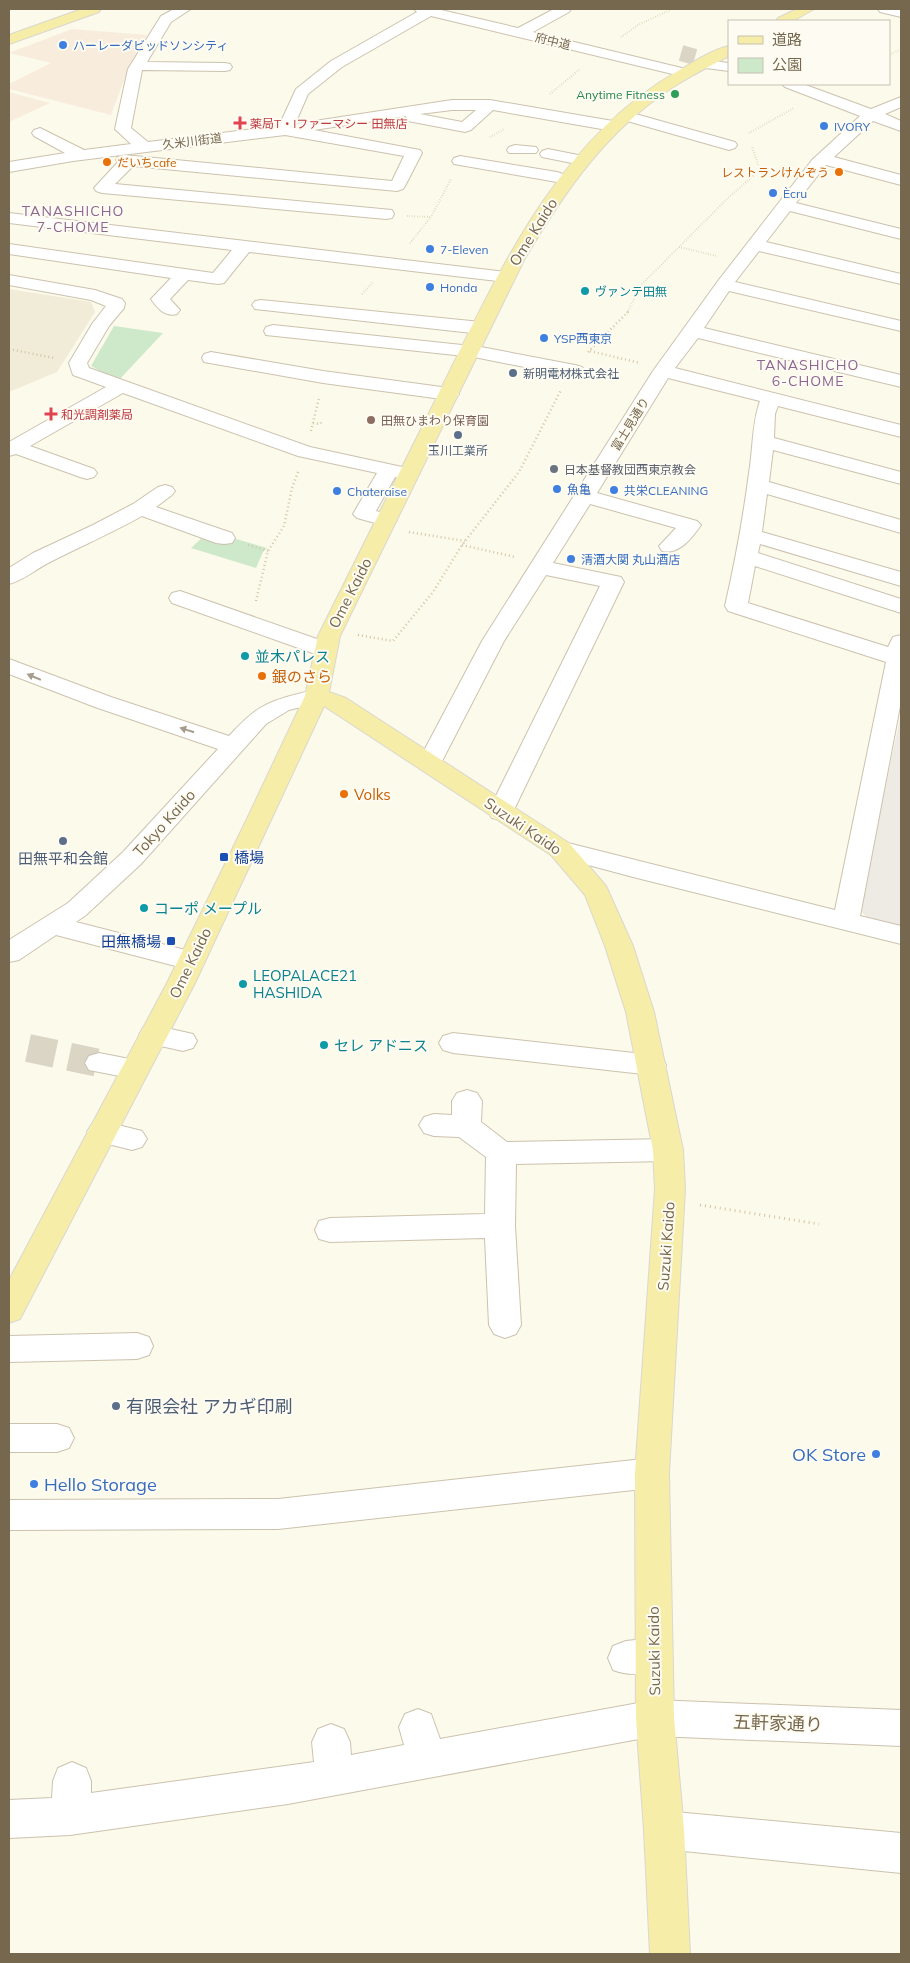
<svg xmlns="http://www.w3.org/2000/svg" width="910" height="1963" font-family="Mulish,'Noto Sans JP',sans-serif">
<style>
.residential{fill:#f0ecd7}
.commercial{fill:#f8ecdd}
.industrial{fill:#edebe3}
.green{fill:#cee9ca}
.lines{fill:none;stroke-linecap:round;stroke-linejoin:round}
.minor-tunnel-far1{stroke:#dad5c4;stroke-width:16;stroke-dasharray:16 8;stroke-linecap:butt}
.minor-tunnel{stroke:#dad5c4;stroke-width:28;stroke-dasharray:28 14;stroke-linecap:butt}
.minor-casing{stroke:#ccc2ae;stroke-width:2}
.major-casing{stroke:#dbd7d1;stroke-width:2}
.path-far2{stroke:#d5c5a7;stroke-width:2;stroke-dasharray:0.5 2;stroke-linecap:butt}
.path-far1{stroke:#d5c5a7;stroke-width:2.5;stroke-dasharray:1 3;stroke-linecap:butt}
.path{stroke:#d5c5a7;stroke-width:3;stroke-dasharray:1 4;stroke-linecap:butt}
.minor{fill:#fff;fill-rule:evenodd}
.major{fill:#f6eda8;fill-rule:evenodd}
.oneway{fill:#a69c8d}
.shop-dot{fill:#3f7fe0;stroke:#fefcf2;stroke-width:2}
.leisure-dot{fill:#2e9e5b;stroke:#fefcf2;stroke-width:2}
.health-dot{fill:#e0444e;stroke:#fefcf2;stroke-width:2}
.food-dot{fill:#e8710a;stroke:#fefcf2;stroke-width:2}
.culture-dot{fill:#0f9aa8;stroke:#fefcf2;stroke-width:2}
.service-dot{fill:#5c6f8a;stroke:#fefcf2;stroke-width:2}
.education-dot{fill:#8d6e63;stroke:#fefcf2;stroke-width:2}
.worship-dot{fill:#6b7280;stroke:#fefcf2;stroke-width:2}
.transit-dot{fill:#1a4fb4;stroke:#fefcf2;stroke-width:2}
.labels{text-anchor:middle;dominant-baseline:central;stroke-width:4;stroke-linejoin:round;paint-order:stroke}
.far-street-label{font-size:12px;fill:#76674f;stroke:#fefcf2}
.far-shop-label{font-size:12px;fill:#366cbe;stroke:#fefcf2;text-anchor:start}
.far-leisure-label{font-size:12px;fill:#27864d;stroke:#fefcf2;text-anchor:end}
.far-health-label{font-size:12px;fill:#be3a42;stroke:#fefcf2;text-anchor:start}
.far-food-label{font-size:12px;fill:#c56008;stroke:#fefcf2;text-anchor:start}
.far-culture-label{font-size:12px;fill:#0d838f;stroke:#fefcf2;text-anchor:start}
.far-service-label{font-size:12px;fill:#4e5e75;stroke:#fefcf2;text-anchor:start}
.far-education-label{font-size:12px;fill:#785e54;stroke:#fefcf2;text-anchor:start}
.far-worship-label{font-size:12px;fill:#5b616d;stroke:#fefcf2;text-anchor:start}
.far-neighbourhood-label{font-size:14px;letter-spacing:1px;fill:#8e6791;stroke:#fefcf2}
.street-label{font-size:15px;fill:#76674f;stroke:#fefcf2}
.culture-label{font-size:15px;fill:#0d838f;stroke:#fefcf2;text-anchor:start}
.food-label{font-size:15px;fill:#c56008;stroke:#fefcf2;text-anchor:start}
.transit-label{font-size:15px;fill:#164399;stroke:#fefcf2;text-anchor:start}
.service-label{font-size:15px;fill:#4e5e75;stroke:#fefcf2}
.near-service-label{font-size:18px;fill:#4e5e75;stroke:#fefcf2;text-anchor:start}
.near-shop-label{font-size:18px;fill:#366cbe;stroke:#fefcf2;text-anchor:end}
.near-street-label{font-size:18px;fill:#76674f;stroke:#fefcf2}
</style>
<rect width="100%" height="100%" fill="#fcfaeb"/>
<path class="residential" d="M9,289L91,302L95,312L57,372L9,392Z"/>
<path class="commercial" d="M72,29L147,35L130,64L111,115L9,89V84L51,63L9,53Z
M9,92L50,103L9,122Z"/>
<path class="industrial" d="M901,714V928L870,921L859,909Z"/>
<path class="green" d="M114,326L163,333L118,381L91,366Z
M205,535L226,536L267,548L263,552L256,568L191,548Z"/>
<g class="lines">
<path class="minor-tunnel-far1" d="M681,53L695,57"/>
<path class="minor-tunnel" d="M28,1048L99,1063"/>
<g class="minor-casing">
<path id="minor" d="M174,9H191L171,22L147,62L225,63L230,64L232,67L230,70L225,71L142,70L131,128L148,142L279,126L296,89L331,61L417,12L414,9H437L518,28L554,9H571L569,12L533,32L690,70L692,73L690,76L685,77L431,16L342,67L308,94L295,124L452,100H490L613,121L619,123L621,126L619,129L613,131L493,110L471,130L465,132L408,121L406,116L314,130L420,150L422,153L405,186L403,189L397,191L133,166L115,184L392,210L394,214L392,218L386,219L102,193L96,191L94,188L118,162L116,160L118,157L124,155L392,181L404,156L285,135L73,161L9,172V162L65,153L34,136L32,133L34,130L40,128L84,150L131,144L115,129L128,69L161,16ZM452,110H476L462,122L420,114Z
M878,9H901V17L880,12Z
M703,60L729,63V71L698,67L696,64L698,61Z
M782,84H803L871,109L901,97V107L885,114L901,121V131L873,121L834,157L901,175V185L826,165L796,203L901,229V239L790,211L766,242L901,274V284L759,251L735,282L901,321V331L729,291L704,328L901,375V387L698,338L675,368L901,425V437L778,406L775,414L774,438L901,472V484L773,450L769,482L901,520V533L767,494L762,532L901,572V586L760,544L758,553L901,599V613L755,566L748,603L888,647L893,637L901,635V701L860,916L901,926V944L633,877L551,855L547,849L551,843L560,841L835,910L886,662L728,611L725,606C735,562 743,519 749,473C753,450 752,422 760,401L668,378L597,493L697,521L701,525C692,538 679,555 662,551L659,546L676,528L590,504L553,563L621,577L624,582L510,818L501,820L492,818L488,812L600,586L546,575L504,641L439,767L430,770L421,767L418,762L482,641L653,371L718,281L812,160L860,116L785,87Z
M625,111L735,142L737,145L735,148L729,150L620,119L617,116L620,113Z
M515,145L536,147L538,150L536,153H509L507,150L509,147Z
M548,149L588,157L590,160L588,163L582,165L542,157L540,154L542,151Z
M460,156L557,172L563,174L565,177L563,180L557,182L454,164L452,161L454,158Z
M9,213L506,272L512,273L515,277L512,281L506,282L249,252L224,283L218,284L188,280L170,299L180,310L177,314C165,317 158,309 151,299L171,278L9,254V244L213,273L232,250L9,223Z
M9,275L95,290L122,299L125,303L124,308L109,326L87,363L89,368L310,447L416,470L419,474L416,478L409,480L395,477L376,511L393,516L397,520L393,524L386,526L357,518L353,514L377,473L298,456L123,393L30,446L94,469L97,473L94,477L87,479L80,477L16,454L9,456V442L106,387L73,375L69,363L92,324L106,306L91,300L9,285Z
M261,300L481,322L488,324L490,328L488,332L481,334L255,309L252,305L255,301Z
M273,325L481,347L575,365L582,367L585,371L582,375L575,377L474,357L266,335L264,331L266,327Z
M211,352L323,371L449,388L456,390L459,394L456,398L449,400L323,383L204,362L202,358L204,354Z
M165,485L172,487L175,491L172,495L156,507L232,533L235,538L232,543L224,544L216,543L142,516C112,533 81,546 50,562C36,569 24,580 9,584V568L33,553L93,525L133,504L158,487Z
M180,591L334,645L337,650L334,655L326,657L318,655L172,603L169,598L172,593Z
M9,659L111,697L229,736C253,710 264,702 298,694C308,691 315,689 325,691L329,696L325,701L289,710L266,724L141,864L86,915L76,922L201,954L205,961L201,968L191,970L56,935L19,960L9,962V940L68,903L123,852L218,749L95,707L9,674Z
M153,1025L193,1034L197,1041L193,1048L183,1051L143,1042L139,1035L143,1028Z
M453,1033L652,1055L662,1058L666,1065L662,1072L652,1075L453,1053L443,1050L439,1043L443,1036Z
M99,1053L145,1062L149,1069L145,1076L135,1079L89,1070L85,1063L89,1056Z
M467,1090L477,1093L482,1101L481,1122L507,1142L668,1139L679,1142L683,1150L679,1158L668,1161L516,1164L515,1226L521,1325L516,1334L505,1338L494,1334L489,1325L485,1238L330,1242L319,1239L315,1230L319,1221L330,1218L485,1214L486,1157L459,1137L434,1136L424,1133L419,1125L424,1117L434,1114L452,1115V1101L457,1093Z
M102,1121L142,1131L147,1139L142,1147L132,1150L92,1140L87,1132L92,1124Z
M137,1333L149,1337L153,1346L149,1355L137,1359L9,1362V1336Z
M9,1424H57L69,1428L74,1438L69,1448L57,1452H9Z
M652,1458L664,1462L669,1473L664,1484L652,1488L278,1529L9,1530V1500L278,1499Z
M654,1638L667,1643L672,1655L667,1667C649,1674 631,1677 613,1670L608,1658L613,1646L626,1641Z
M655,1700L901,1710V1746L655,1736L288,1804L70,1835L9,1838V1800L52,1798L53,1781L58,1768L72,1762L86,1768L91,1781V1793L314,1762L312,1742L318,1729L331,1724L344,1729L350,1742L351,1755L404,1745L399,1727L405,1714L418,1709L431,1714L440,1739Z
M664,1811L901,1833V1873L664,1849L650,1844L644,1830L650,1816Z"/>
</g>
<g class="major-casing">
<path id="major" d="M82,9H101L99,12L9,44V35Z
M797,9H814L793,21H776L778,18Z
M729,46V56C704,69 679,82 656,99C599,141 560,199 524,260L340,636L329,692L346,698L569,843L606,886L633,946L654,1012L683,1150L685,1189L669,1473L674,1718L684,1830L690,1954H650L644,1830L636,1718L635,1473L655,1189L653,1150L626,1012L605,946L585,895L551,855L324,706L195,983L20,1319L9,1323V1280L167,983L245,823L305,696L318,636C355,562 392,488 429,413C492,288 550,144 678,71C694,62 711,50 729,46Z"/>
</g>
<path class="path-far2" d="M621,37L638,25L672,9
M889,55L901,49
M550,94L580,69
M749,133L794,108
M490,137L504,129
M407,216L431,217
M410,243L431,217L451,179
M679,247L717,256
M362,294L373,282
M627,313L641,285L730,196L760,170L752,147"/>
<path class="path-far1" d="M9,349L54,358
M590,351L640,363
M588,352L629,311
M313,423L320,424L323,420
M311,431L319,398
M409,532L465,541
M248,545L268,551
M462,545L515,557
M256,601L268,551L284,526L292,488L298,472
M358,635L393,641L433,592L462,545L519,472L561,390"/>
<path class="path" d="M700,1205L819,1224"/>
<use href="#minor" class="minor"/>
<use href="#major" class="major"/>
</g>
<defs><path id="oneway-solid" d="M-6-.8H1V-3.2L6.5 0L1 3.2V.8H-6Z" transform="scale(1.25)"/></defs>
<g class="oneway">
<use href="#oneway-solid" transform="translate(34 677) rotate(-157)"/>
<use href="#oneway-solid" transform="translate(187 730) rotate(-162)"/>
</g>
<g class="shop-dot">
<circle cx="63" cy="45" r="5"/>
<circle cx="824" cy="126" r="5"/>
<circle cx="773" cy="193" r="5"/>
<circle cx="430" cy="249" r="5"/>
<circle cx="430" cy="287" r="5"/>
<circle cx="544" cy="338" r="5"/>
<circle cx="557" cy="489" r="5"/>
<circle cx="614" cy="490" r="5"/>
<circle cx="337" cy="491" r="5"/>
<circle cx="571" cy="559" r="5"/>
<circle cx="876" cy="1454" r="5"/>
<circle cx="34" cy="1484" r="5"/>
</g>
<circle class="leisure-dot" cx="675" cy="94" r="5"/>
<g class="health-dot">
<path d="M237.5 115.5h5v5h5v5h-5v5h-5v-5h-5v-5h5z"/>
<path d="M48.5 406.5h5v5h5v5h-5v5h-5v-5h-5v-5h5z"/>
</g>
<g class="food-dot">
<circle cx="107" cy="162" r="5"/>
<circle cx="839" cy="172" r="5"/>
<circle cx="262" cy="676" r="5"/>
<circle cx="344" cy="794" r="5"/>
</g>
<g class="culture-dot">
<circle cx="585" cy="291" r="5"/>
<circle cx="245" cy="656" r="5"/>
<circle cx="144" cy="908" r="5"/>
<circle cx="243" cy="984" r="5"/>
<circle cx="324" cy="1045" r="5"/>
</g>
<g class="service-dot">
<circle cx="513" cy="373" r="5"/>
<circle cx="458" cy="435" r="5"/>
<circle cx="63" cy="841" r="5"/>
<circle cx="116" cy="1406" r="5"/>
</g>
<circle class="education-dot" cx="371" cy="420" r="5"/>
<circle class="worship-dot" cx="554" cy="469" r="5"/>
<g class="transit-dot">
<rect x="219" y="852" width="10" height="10" rx="2.5"/>
<rect x="166" y="936" width="10" height="10" rx="2.5"/>
</g>
<g class="labels">
<g class="far-street-label">
<text transform="translate(553 41) rotate(14)">府中道</text>
<text transform="translate(192 141) rotate(-7)">久米川街道</text>
<text transform="translate(630 424) rotate(-58)">富士見通り</text>
</g>
<g class="far-shop-label">
<text x="73" y="45">ハーレーダビッドソンシティ</text>
<text x="834" y="126">IVORY</text>
<text x="783" y="193">Ècru</text>
<text x="440" y="249">7-Eleven</text>
<text x="440" y="287">Honda</text>
<text x="554" y="338">YSP西東京</text>
<text x="567" y="489">魚亀</text>
<text x="624" y="490">共栄CLEANING</text>
<text x="347" y="491">Chateraise</text>
<text x="581" y="559">清酒大関 丸山酒店</text>
</g>
<g class="far-leisure-label">
<text x="665" y="94">Anytime Fitness</text>
</g>
<g class="far-health-label">
<text x="250" y="123">薬局T・Iファーマシー 田無店</text>
<text x="61" y="414">和光調剤薬局</text>
</g>
<g class="far-food-label">
<text x="117" y="162">だいちcafe</text>
<text x="829" y="172" text-anchor="end">レストランけんぞう</text>
</g>
<g class="far-culture-label">
<text x="595" y="291">ヴァンテ田無</text>
</g>
<g class="far-service-label">
<text x="523" y="373">新明電材株式会社</text>
<text x="458" y="450" text-anchor="middle">玉川工業所</text>
</g>
<g class="far-education-label">
<text x="381" y="420">田無ひまわり保育園</text>
</g>
<g class="far-worship-label">
<text x="564" y="469">日本基督教団西東京教会</text>
</g>
<g class="far-neighbourhood-label">
<text x="73" y="211">TANASHICHO<tspan x="73" dy="16">7-CHOME</tspan></text>
<text x="808" y="365">TANASHICHO<tspan x="808" dy="16">6-CHOME</tspan></text>
</g>
<g class="street-label">
<text transform="translate(533 232) rotate(-58)">Ome Kaido</text>
<text transform="translate(350 593) rotate(-63)">Ome Kaido</text>
<text transform="translate(164 823) rotate(-48)">Tokyo Kaido</text>
<text transform="translate(523 826) rotate(34)">Suzuki Kaido</text>
<text transform="translate(190 963) rotate(-64)">Ome Kaido</text>
<text transform="translate(666 1246) rotate(-86)">Suzuki Kaido</text>
<text transform="translate(654 1651) rotate(-91)">Suzuki Kaido</text>
</g>
<g class="culture-label">
<text x="255" y="656">並木パレス</text>
<text x="154" y="908">コーポ メープル</text>
<text x="253" y="975">LEOPALACE21<tspan x="253" dy="17">HASHIDA</tspan></text>
<text x="334" y="1045">セレ アドニス</text>
</g>
<g class="food-label">
<text x="272" y="676">銀のさら</text>
<text x="354" y="794">Volks</text>
</g>
<g class="transit-label">
<text x="234" y="857">橋場</text>
<text x="161" y="941" text-anchor="end">田無橋場</text>
</g>
<g class="service-label">
<text x="63" y="858">田無平和会館</text>
</g>
<g class="near-service-label">
<text x="126" y="1406">有限会社 アカギ印刷</text>
</g>
<g class="near-shop-label">
<text x="866" y="1454">OK Store</text>
<text x="44" y="1484" text-anchor="start">Hello Storage</text>
</g>
<g class="near-street-label">
<text transform="translate(778 1723) rotate(2)">五軒家通り</text>
</g>
</g>
<rect width="910" height="1963" fill="none" stroke="#76674f" stroke-width="20"/>
<rect x="728" y="20" width="162" height="65" fill="#fefcf2" stroke="#c8c0b1"/>
<rect x="738" y="36" width="25" height="8" fill="#f6eda8" stroke="#c8c0b1"/>
<text x="772" y="45" font-size="15" fill="#76674f">道路</text>
<rect x="738" y="58" width="25" height="15" fill="#cee9ca" stroke="#c8c0b1"/>
<text x="772" y="70" font-size="15" fill="#76674f">公園</text>
</svg>
